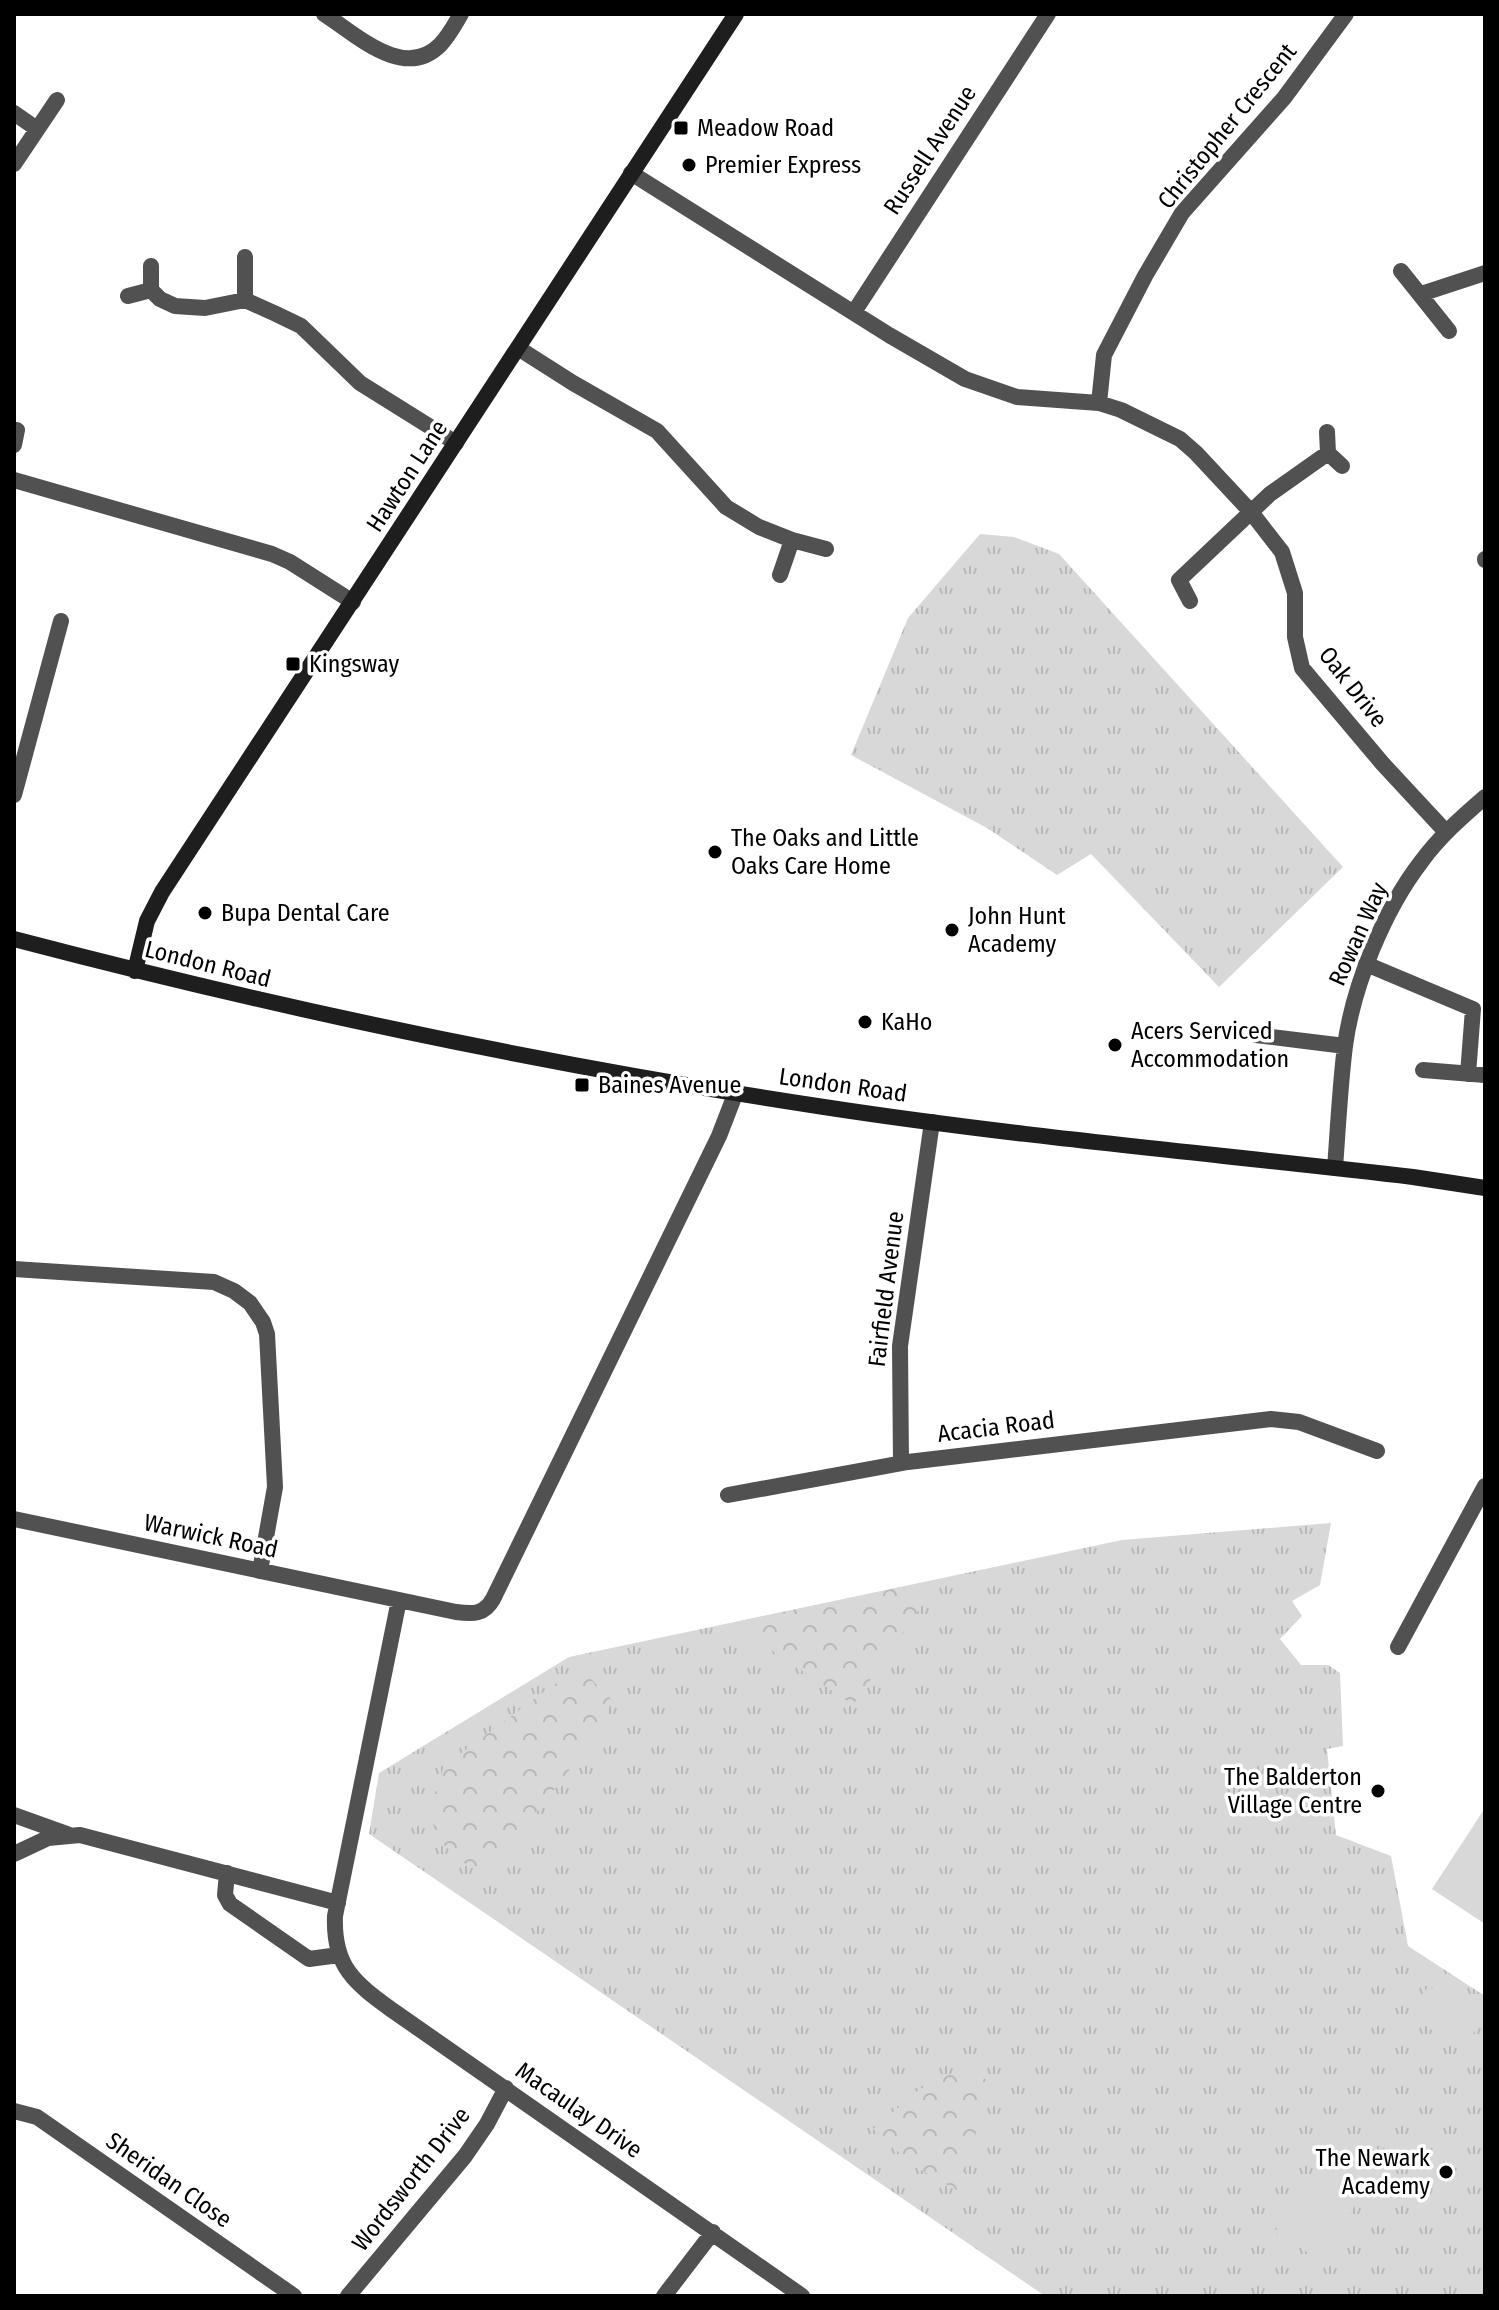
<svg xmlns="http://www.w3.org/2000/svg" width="1499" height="2310" font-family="'Fira Sans Condensed',sans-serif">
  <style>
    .grass { fill: url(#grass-tufts) }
    .forest { fill: url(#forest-crowns) }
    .garden { fill: #d8d8d8 }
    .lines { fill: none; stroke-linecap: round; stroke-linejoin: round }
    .street { stroke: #515151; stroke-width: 16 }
    .secondary { stroke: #1e1e1e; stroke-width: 16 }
    .poi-dot { fill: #000; stroke: #fff; stroke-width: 3 }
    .labels { text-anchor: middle; stroke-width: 7; stroke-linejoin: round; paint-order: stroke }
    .street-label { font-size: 24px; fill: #000; stroke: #fff }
    .poi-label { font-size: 24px; fill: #000; stroke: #fff; text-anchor: start }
  </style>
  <defs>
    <pattern id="grass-tufts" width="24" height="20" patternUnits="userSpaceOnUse" patternTransform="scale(2)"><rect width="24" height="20" fill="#d8d8d8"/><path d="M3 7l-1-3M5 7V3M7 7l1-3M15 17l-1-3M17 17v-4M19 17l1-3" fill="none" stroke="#b8b8b8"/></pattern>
    <pattern id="forest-crowns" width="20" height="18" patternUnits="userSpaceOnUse" patternTransform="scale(2)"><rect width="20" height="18" fill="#d8d8d8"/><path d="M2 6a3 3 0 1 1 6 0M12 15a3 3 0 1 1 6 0" fill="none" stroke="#b8b8b8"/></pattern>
  </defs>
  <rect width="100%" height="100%" fill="#fff"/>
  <path class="grass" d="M980,534L1014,537L1059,554L1343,867L1219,987L1091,854L1057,875L987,828L851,755L908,618Z
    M1331,1523L1320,1585L1292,1601L1302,1616L1280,1639L1301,1665H1328L1340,1673L1343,1746L1327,1749L1336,1835L1391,1856L1408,1946L1485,1996V2296H1045L369,1834L379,1773L569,1657L1122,1540Z"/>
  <path class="forest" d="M902,1587L924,1602L853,1705L731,1623Z
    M576,1673L588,1676L611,1699L606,1722L497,1864L470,1868L436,1838L430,1808L444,1766L553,1685Z
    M965,2067L995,2085L972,2143L960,2192L914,2166L873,2129L920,2089Z"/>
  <path class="garden" d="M1485,1808V1924L1432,1889Z
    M1428,1986L1482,2020L1463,2050L1410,2016Z
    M1334,2137L1380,2165L1321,2261L1275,2232Z"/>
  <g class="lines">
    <path class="street" d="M324,14C357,35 404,81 440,45C449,36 455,24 461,14
      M14,113L37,129
      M14,164L57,100
      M631,173L889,335L965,379L1017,397L1099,403L1121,410L1180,439L1196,453L1251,512L1282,552L1295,593V637L1302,668L1382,763L1446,832
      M245,257V300
      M151,266V290
      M1401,271L1449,331
      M1421,294L1485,273
      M128,296L151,290L160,299L175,306L205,308L245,300L274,313L301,326L360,383L456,443
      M854,312L1048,14
      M518,348L573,383L657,431L726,507L759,527L792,540L826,549
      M1099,403L1104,355L1145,276L1182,213L1284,98L1346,14
      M1327,432L1328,453
      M14,445L17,430
      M14,480L272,554L290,562L353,602
      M1485,559V560
      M780,575L792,540
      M1190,601L1179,580L1270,494L1328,453L1342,466
      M14,795L61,621
      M1366,964L1473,1009L1468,1074
      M1256,1035L1345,1046
      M1423,1070L1485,1075
      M1335,1168C1338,1128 1340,1086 1345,1046C1353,986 1384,910 1421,862C1439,837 1462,817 1485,797
      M14,1269L214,1282L234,1291L250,1303L263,1322L267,1334L275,1487L260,1571
      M901,1463L900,1346L932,1122
      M728,1495L908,1462L1271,1419L1299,1422L1377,1451
      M14,1519L456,1612C473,1614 484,1615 493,1599L719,1136L736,1092
      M399,1600L335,1916C333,1967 355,1983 392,2010L802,2296
      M1398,1647L1485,1486
      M14,1815L67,1834
      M14,1854L48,1838L80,1835L338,1903
      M227,1873L225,1895L230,1904L309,1959L339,1955
      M14,2111L37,2117L294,2296
      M348,2296L465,2156L487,2124L506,2088
      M664,2296L713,2232"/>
    <path class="secondary" d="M14,939C281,1009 551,1066 824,1107C1020,1137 1217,1154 1413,1177L1485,1188
      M135,971L147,921L162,892L736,14"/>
  </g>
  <g class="poi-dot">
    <rect x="673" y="120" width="16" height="16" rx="4"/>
    <circle cx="689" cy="165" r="8"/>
    <rect x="285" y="656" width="16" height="16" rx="4"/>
    <circle cx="715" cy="852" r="8"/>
    <circle cx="205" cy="913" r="8"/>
    <circle cx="952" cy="930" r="8"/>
    <circle cx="865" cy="1022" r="8"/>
    <circle cx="1115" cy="1045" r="8"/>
    <rect x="574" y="1077" width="16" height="16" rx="4"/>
    <circle cx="1378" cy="1791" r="8"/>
    <circle cx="1446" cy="2172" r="8"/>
  </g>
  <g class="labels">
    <g class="street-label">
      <text transform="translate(1227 126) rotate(-51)" y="8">Christopher Crescent</text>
      <text transform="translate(930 150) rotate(-57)" y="8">Russell Avenue</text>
      <text transform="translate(407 476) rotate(-57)" y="8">Hawton Lane</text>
      <text transform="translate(1353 687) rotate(52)" y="8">Oak Drive</text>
      <text transform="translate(1358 934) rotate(-66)" y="8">Rowan Way</text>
      <text transform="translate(208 964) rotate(14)" y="8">London Road</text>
      <text transform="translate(843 1085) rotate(8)" y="8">London Road</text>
      <text transform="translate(886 1289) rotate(-83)" y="8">Fairfield Avenue</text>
      <text transform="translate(996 1427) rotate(-7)" y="8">Acacia Road</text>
      <text transform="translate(211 1536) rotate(12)" y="8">Warwick Road</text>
      <text transform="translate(579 2110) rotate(35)" y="8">Macaulay Drive</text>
      <text transform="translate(411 2179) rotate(-52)" y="8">Wordsworth Drive</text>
      <text transform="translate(169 2180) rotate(35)" y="8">Sheridan Close</text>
    </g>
    <g class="poi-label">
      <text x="697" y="136">Meadow Road</text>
      <text x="705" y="173">Premier Express</text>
      <text x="309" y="672">Kingsway</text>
      <text x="731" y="846">The Oaks and Little<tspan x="731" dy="28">Oaks Care Home</tspan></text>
      <text x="221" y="921">Bupa Dental Care</text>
      <text x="968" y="924">John Hunt<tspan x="968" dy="28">Academy</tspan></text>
      <text x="881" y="1030">KaHo</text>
      <text x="1131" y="1039">Acers Serviced<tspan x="1131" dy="28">Accommodation</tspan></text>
      <text x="598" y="1093">Baines Avenue</text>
      <text x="1362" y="1785" text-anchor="end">The Balderton<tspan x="1362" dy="28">Village Centre</tspan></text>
      <text x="1430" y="2166" text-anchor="end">The Newark<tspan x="1430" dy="28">Academy</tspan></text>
    </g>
  </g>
  <rect width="1499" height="2310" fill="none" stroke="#000000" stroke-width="32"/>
</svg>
